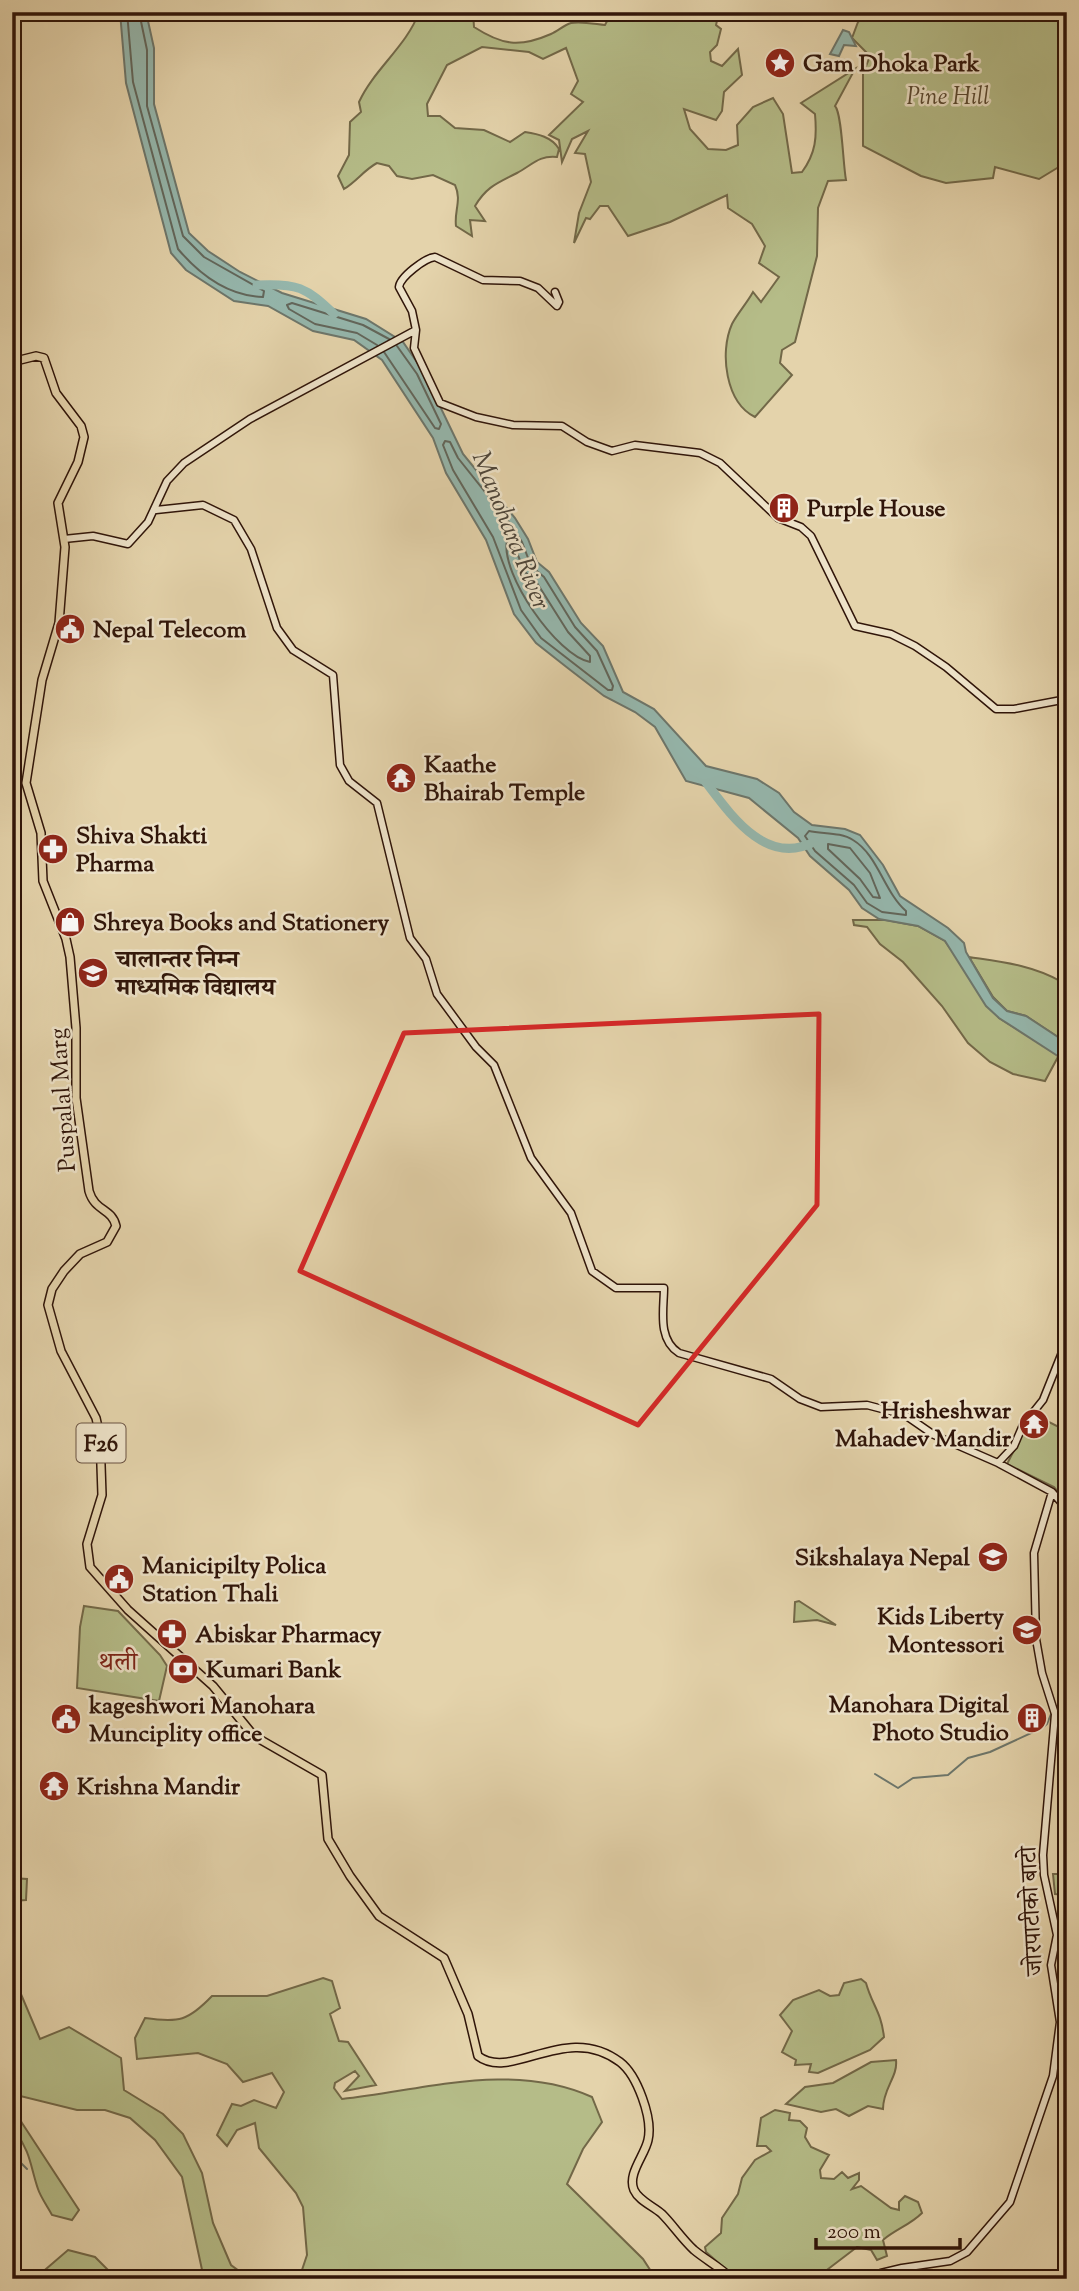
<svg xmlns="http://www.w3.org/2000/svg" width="1079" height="2291" font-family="'Sorts Mill Goudy','Noto Serif Devanagari',serif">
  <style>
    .green { fill: #b5bc88; stroke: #726848; stroke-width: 2 }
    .water { fill: #95b7ad; stroke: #6d766b; stroke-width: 2 }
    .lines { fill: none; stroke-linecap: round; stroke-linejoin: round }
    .shore { stroke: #62665b; stroke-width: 2 }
    .stream { stroke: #6d766b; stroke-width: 2 }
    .river { stroke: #95b7ad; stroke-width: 9 }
    .secondary-casing { stroke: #301509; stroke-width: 9 }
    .primary-casing { stroke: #301509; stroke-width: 10 }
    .secondary { stroke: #ede2c8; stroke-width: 6 }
    .primary { stroke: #e4d3ab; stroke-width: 7 }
    .marked { fill: none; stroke: #d62828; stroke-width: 5; stroke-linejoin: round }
    .labels { text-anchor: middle; stroke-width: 5; stroke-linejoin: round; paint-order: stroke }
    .shield { fill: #ede2c8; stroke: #695242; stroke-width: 2 }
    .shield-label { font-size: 23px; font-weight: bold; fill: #301509 }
    .poi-label { font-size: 24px; font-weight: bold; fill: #301509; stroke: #ede2c8; text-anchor: start }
    .park-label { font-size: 24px; font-style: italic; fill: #58472f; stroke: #ede2c8 }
    .street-label { font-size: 24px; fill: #301509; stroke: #ede2c8 }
    .water-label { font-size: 26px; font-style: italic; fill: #4e463a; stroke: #ede2c8 }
    .neighbourhood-label { font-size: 26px; fill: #7a1f14; stroke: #ede2c8 }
  </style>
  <rect width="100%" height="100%" fill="#e4d3ab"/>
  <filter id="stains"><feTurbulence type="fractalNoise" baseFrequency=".00286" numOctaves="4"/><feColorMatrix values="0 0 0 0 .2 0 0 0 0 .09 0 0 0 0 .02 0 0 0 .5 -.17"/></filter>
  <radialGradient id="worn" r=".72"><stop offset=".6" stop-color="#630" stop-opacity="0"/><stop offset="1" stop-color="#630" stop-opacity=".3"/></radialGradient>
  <path class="green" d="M419,12H473L474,27C502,45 519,48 551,34C558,31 564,25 571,23C581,21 595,24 605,25L612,12H719L716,25L721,29L717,45L710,52L711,61L722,66L738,49L742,75L724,92L722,111L716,120L684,109L690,129L708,149L726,150L738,145L737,125L753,107L773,98L783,114L792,173L802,172C816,153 817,137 815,114L801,103L855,69L835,106C842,113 843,165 846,180L828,181L818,208L817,256L795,342L782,350L780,363L792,375L755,417C726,403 719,353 732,324C737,314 747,303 753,292L761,302L779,277L759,263L765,246L752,224L728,208L727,195L670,222L628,236L608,206H600L590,219L586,218L574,243L579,213L591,182L585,154L575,153L588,131L572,139L562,162L559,140L549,135L583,102L571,94L578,81L566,48L543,59L529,52L482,47L447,65L427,104L428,116H440L455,128L484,130L510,142L525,132C538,134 552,137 559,149L557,157C539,155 532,165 517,173C498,183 487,186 475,206L485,221L470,220L472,236L456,226C454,211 462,200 455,185L433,175L412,179L397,176L389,166L377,163C364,170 357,181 344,189L338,176L349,155L350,122L361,112L359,102C374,69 407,46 419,12Z
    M869,12L896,13L903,17L904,12H1067V162L1039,179L995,167L993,178L946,183L921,176L863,146V74L870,56L852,38L858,22Z
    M853,920H886L918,926L945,941L999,1018L1059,1055L1045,1081L1013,1074L990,1062L968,1043L942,1006L903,962L880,944L867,927L854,925Z
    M969,957C1002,962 1033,965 1062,982L1067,996V1043L1026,1016L1007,1011L993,997Z
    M1037,1416L1067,1431V1503L1054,1487L1007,1464L1029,1421Z
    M799,1601L836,1625L817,1620L794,1622L795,1602Z
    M84,1606L118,1611L160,1655L167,1666L159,1701L77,1688L80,1627Z
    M1053,1874H1067V1895L1055,1894Z
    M12,1878L27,1879L26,1900L12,1901Z
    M12,1973L40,2039L69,2027L121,2058L124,2090L163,2114L183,2134L202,2173L213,2223L231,2265L250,2279H204L182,2177L155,2140L130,2118L105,2110H77L12,2094Z
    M323,1978L332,1981L340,2008L330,2014L339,2041L348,2042L376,2085L345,2091L359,2076L355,2071L335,2083L334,2088L342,2099C425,2090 512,2061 592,2097L602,2122L583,2149L567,2184L643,2259L656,2279H299L307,2255L303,2207L296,2193L259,2148L255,2123L237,2130L227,2146L217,2135L232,2104L241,2106L254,2100L276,2108L284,2092L272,2073L243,2082L227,2064L198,2053L137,2059L135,2038L145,2018C179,2023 188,2021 212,1996H267Z
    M861,1979L866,1983C872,2005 881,2011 884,2037L870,2050L818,2073L809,2072L811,2064L795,2065L796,2060L782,2052L792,2031L780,2015L793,2000L819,1990L830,1996L839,1995L844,1983Z
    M896,2060C898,2077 883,2088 883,2109L868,2106L849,2116L836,2109L821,2112L786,2104L805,2087L833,2083L871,2062Z
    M775,2110L790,2113L789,2120L800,2121L807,2128L805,2137L811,2147L829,2155L820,2170L821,2178L834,2179L842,2172L848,2178L859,2173V2180L852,2189L861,2186L891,2208L899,2210V2202L905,2196L918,2202L922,2213C910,2225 896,2229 883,2240L887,2256L877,2260L871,2250L857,2247L815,2279H737L706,2252L705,2247L721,2233L722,2218L738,2194L742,2178L755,2160L771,2151L766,2146H757L761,2118Z
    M22,2123L79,2210L72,2220L52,2215C48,2207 41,2198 38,2189C30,2165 31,2153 15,2131Z
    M68,2250L95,2257L117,2279H21L39,2275Z"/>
  <path class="water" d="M120,12H146L154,48V104L189,233L208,251L240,272L282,293L366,319L403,342L423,371L463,454L515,518L528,539L537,562L549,572L581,623L603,646L623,692L654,709L706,766L757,779L779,793L794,812L812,825L845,829L860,835L883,865L900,896L948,928L964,943L966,952L993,998L1007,1011L1026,1016L1067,1043V1062L999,1018L986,1006L945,941L918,926L879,919L862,908L849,890L810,856L798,838L749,798L686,781L655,727L635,712L604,696L569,669L536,643L514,614L486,540L446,473L433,438L382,360L354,340L313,331L268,306L234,301L186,270L171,253L126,83Z
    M843,30L849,32L856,46L844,45L839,56L830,54Z"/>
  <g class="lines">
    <path class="shore" d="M127,12L133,82L178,249C200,275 228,296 263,297L264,291L204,257L183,236L147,106V50L139,12
      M377,345L357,333L315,324L289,309L287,305L292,303L363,325L389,339
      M384,352L435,428L439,429L441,424L417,374L397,346
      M445,441L450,442L458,458L509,522L522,542L531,566L544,577L575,627L597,651L613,686L612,690H608L541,638L521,610L493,537L453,470L443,445Z
      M507,541L514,546L525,572L537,583L568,632L590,656V662C557,656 500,573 507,541Z
      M809,831C823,834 841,832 853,840C878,855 884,892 906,911V915L882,912L867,903L854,885L815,851L805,836Z
      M828,844L850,848L870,873L880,898L873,897L860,879L828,849Z"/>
    <path class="stream" d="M1056,1707L1067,1698
      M875,1774L898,1788L913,1778L948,1775L968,1758L990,1752L1042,1728L1047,1724L1051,1714
      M12,2154L27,2169
      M122,2277L124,2279"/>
    <path class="river" d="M257,285C297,283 306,287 334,314
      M701,776C727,809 763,868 814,842"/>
    <g class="secondary-casing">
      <path id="secondary" d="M555,292L559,302L557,306L538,288L520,281L483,280L435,257C425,258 400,277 399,287L412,311L416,330L414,348L440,403L476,417L513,425L562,426L587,442L612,451L635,445L700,453L720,463L778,518L801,527L811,536L855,626L891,634L915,646L946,667L996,709H1014L1067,699
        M156,510L203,505L234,520L251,549L277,628L293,650L333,675L340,765L349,781L377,803L410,938L426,959L437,994L476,1047L494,1065L531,1158L571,1213L592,1271L616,1288H664C664,1309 657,1339 679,1353L771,1379L800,1399L821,1407L867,1405L905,1415L934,1435L998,1463L1052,1492L1067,1509
        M64,539L93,536L128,544L148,522L167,481L184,463L250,419L414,331
        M998,1463L1014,1446L1023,1425L1043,1400L1067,1340
        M875,2279L881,2273L902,2268L950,2261L967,2252L1010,2202L1053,2076L1060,2022L1051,1965L1057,1935L1044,1875L1043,1855L1055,1714L1042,1673L1036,1639L1034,1553L1052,1492"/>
    </g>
    <g class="primary-casing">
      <path id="primary" d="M12,362L36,356L44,358L56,393L81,426L84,437L78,462L58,503L65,547L59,623L42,680L26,783L41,833L43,881L66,939L70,957L76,1028V1098L89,1191C95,1212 112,1208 116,1226L107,1242L80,1254L64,1271L52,1289L48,1305L61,1351L96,1418L100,1436L102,1495L87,1544L90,1567L128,1610L213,1686L254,1736L322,1775L328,1839L350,1876L379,1916L444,1958L468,2014L478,2056C512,2082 566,2021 620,2062C637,2075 653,2118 648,2140C645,2155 627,2174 634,2190C639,2201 653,2206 662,2214C673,2225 682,2239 694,2250C706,2260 720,2267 732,2279"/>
    </g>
    <use href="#secondary" class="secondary"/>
    <use href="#primary" class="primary"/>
  </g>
  <path class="marked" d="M819,1014L817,1205L638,1425L300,1271L404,1033Z"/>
  <defs>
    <g id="sight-disc" transform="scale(1.575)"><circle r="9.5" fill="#8f2418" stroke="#ede2c8"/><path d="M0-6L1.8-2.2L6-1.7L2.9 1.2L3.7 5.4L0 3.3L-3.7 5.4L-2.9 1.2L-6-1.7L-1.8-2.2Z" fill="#fff"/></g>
    <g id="building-disc" transform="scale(1.575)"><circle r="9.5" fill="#8f2418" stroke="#ede2c8"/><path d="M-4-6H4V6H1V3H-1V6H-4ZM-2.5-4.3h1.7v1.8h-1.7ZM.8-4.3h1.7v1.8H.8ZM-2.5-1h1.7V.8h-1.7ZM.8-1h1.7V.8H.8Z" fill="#fff"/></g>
    <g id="civic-disc" transform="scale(1.575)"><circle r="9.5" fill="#8f2418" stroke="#ede2c8"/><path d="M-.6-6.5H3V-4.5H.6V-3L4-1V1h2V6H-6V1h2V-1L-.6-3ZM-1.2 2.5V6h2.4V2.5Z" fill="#fff"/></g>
    <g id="temple-disc" transform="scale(1.575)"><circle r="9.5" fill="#8f2418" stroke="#ede2c8"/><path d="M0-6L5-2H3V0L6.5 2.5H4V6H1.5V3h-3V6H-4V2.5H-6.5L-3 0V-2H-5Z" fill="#fff"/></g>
    <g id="pharmacy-disc" transform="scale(1.575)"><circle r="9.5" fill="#8f2418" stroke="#ede2c8"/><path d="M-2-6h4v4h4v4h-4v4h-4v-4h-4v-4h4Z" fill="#fff"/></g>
    <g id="shop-disc" transform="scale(1.575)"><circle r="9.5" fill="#8f2418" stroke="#ede2c8"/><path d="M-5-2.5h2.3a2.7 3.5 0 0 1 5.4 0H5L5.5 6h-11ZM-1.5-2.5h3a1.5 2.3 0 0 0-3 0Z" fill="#fff"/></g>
    <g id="school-disc" transform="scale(1.575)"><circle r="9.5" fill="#8f2418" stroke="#ede2c8"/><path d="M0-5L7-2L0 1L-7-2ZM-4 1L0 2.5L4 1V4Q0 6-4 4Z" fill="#fff"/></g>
    <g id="bank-disc" transform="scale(1.575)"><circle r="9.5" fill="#8f2418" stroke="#ede2c8"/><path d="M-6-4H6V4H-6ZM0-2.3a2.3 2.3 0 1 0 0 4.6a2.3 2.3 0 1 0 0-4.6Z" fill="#fff"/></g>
  </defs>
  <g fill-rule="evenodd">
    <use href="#sight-disc" x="780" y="63"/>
    <use href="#building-disc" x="784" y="508"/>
    <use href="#civic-disc" x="70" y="629"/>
    <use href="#temple-disc" x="401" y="778"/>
    <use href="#pharmacy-disc" x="53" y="849"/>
    <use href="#shop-disc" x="70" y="922"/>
    <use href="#school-disc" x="93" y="973"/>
    <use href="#temple-disc" x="1034" y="1424"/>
    <use href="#school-disc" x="993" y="1557"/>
    <use href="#civic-disc" x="119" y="1579"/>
    <use href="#school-disc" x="1027" y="1630"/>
    <use href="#pharmacy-disc" x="172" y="1634"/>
    <use href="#bank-disc" x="183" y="1669"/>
    <use href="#building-disc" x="1032" y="1718"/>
    <use href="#civic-disc" x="66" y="1719"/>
    <use href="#temple-disc" x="54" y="1786"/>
  </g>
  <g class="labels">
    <rect class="shield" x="76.5" y="1423.5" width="49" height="39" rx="5"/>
    <g class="shield-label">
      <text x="101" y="1451">F26</text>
    </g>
    <g class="poi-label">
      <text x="803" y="71">Gam Dhoka Park</text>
      <text x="807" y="516">Purple House</text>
      <text x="93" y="637">Nepal Telecom</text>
      <text x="424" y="772">Kaathe<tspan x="424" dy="28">Bhairab Temple</tspan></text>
      <text x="76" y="843">Shiva Shakti<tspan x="76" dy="28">Pharma</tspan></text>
      <text x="93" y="930">Shreya Books and Stationery</text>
      <text x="116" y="967">चालान्तर निम्न<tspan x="116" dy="28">माध्यमिक विद्यालय</tspan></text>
      <text x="1011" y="1418" text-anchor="end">Hrisheshwar<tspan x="1011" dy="28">Mahadev Mandir</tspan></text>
      <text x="970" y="1565" text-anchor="end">Sikshalaya Nepal</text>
      <text x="142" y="1573">Manicipilty Polica<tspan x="142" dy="28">Station Thali</tspan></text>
      <text x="1004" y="1624" text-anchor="end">Kids Liberty<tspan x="1004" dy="28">Montessori</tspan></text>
      <text x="195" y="1642">Abiskar Pharmacy</text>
      <text x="206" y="1677">Kumari Bank</text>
      <text x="1009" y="1712" text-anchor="end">Manohara Digital<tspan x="1009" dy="28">Photo Studio</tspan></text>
      <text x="89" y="1713">kageshwori Manohara<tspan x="89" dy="28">Munciplity office</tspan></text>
      <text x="77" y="1794">Krishna Mandir</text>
    </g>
    <g class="park-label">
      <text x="948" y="104">Pine Hill</text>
    </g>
    <g class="street-label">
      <text transform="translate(62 1100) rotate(-94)" y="8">Puspalal Marg</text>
      <text transform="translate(1031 1911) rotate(-93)" y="8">जोरपाटीको बाटो</text>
    </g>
    <g class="water-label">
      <text transform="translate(512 530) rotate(68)" y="9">Manohara River</text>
    </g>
    <g class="neighbourhood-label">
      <text x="118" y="1670">थली</text>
    </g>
  </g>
  <rect width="1079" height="2291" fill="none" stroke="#e4d3ab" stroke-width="42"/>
  <rect x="14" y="14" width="1051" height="2263" fill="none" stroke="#301509" stroke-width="3.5"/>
  <rect x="21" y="21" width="1037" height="2249" fill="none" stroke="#301509" stroke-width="2"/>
  <path d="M816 2238v10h144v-10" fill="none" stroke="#301509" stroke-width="3.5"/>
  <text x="827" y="2238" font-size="21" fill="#301509" stroke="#ede2c8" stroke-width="5" paint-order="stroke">200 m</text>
  <rect width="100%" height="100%" filter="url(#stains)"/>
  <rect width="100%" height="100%" fill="url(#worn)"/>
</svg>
